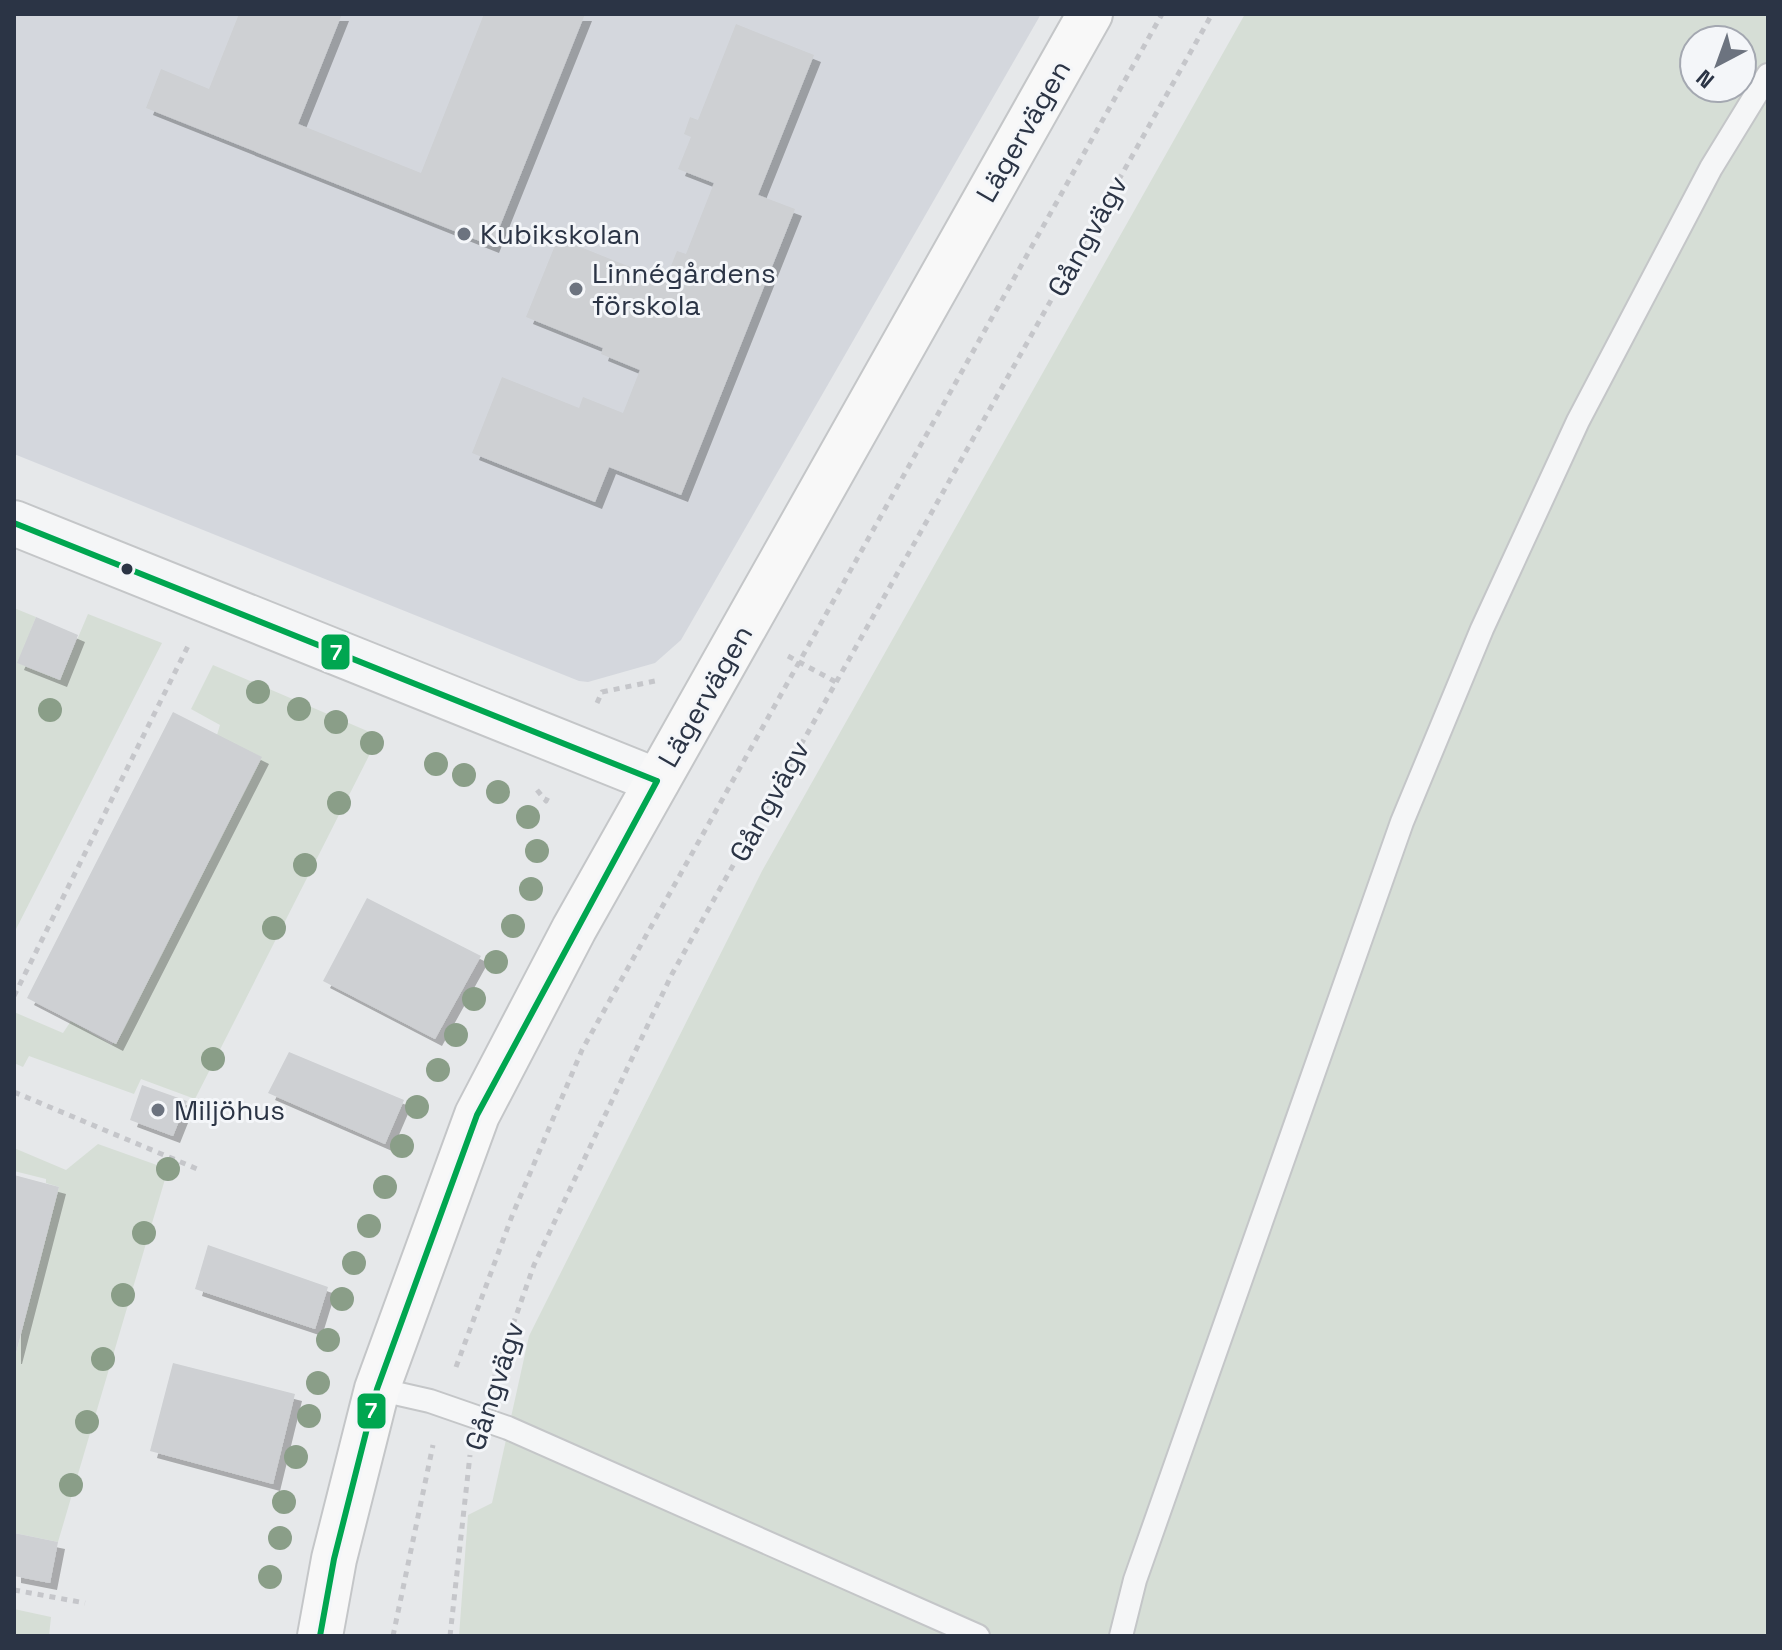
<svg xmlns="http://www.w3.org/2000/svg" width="1782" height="1650" font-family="'Space Grotesk',sans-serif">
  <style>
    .built { fill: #d4d7dd }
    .green { fill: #d6ded6; fill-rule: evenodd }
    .building { fill: #ced0d3; filter: url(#shadow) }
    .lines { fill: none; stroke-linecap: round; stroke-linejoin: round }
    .lane-casing { stroke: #c4c6c8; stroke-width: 26 }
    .street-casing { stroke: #c4c6c8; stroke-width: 48 }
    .secondary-casing { stroke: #c4c6c8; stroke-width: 48 }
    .path { stroke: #c5c6ca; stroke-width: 5; stroke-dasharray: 6 6; stroke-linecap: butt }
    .lane { stroke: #f5f6f7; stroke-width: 22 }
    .street { stroke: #f5f6f7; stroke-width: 44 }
    .secondary { stroke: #f8f8f8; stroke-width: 44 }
    .bus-1-casing { stroke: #f4f6f9; stroke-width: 12 }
    .bus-1 { stroke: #00a650; stroke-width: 6 }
    .tree { fill: #8a9e88 }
    .poi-dot { fill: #6c737f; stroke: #f4f6f9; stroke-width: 3 }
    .bus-dot { fill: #2b3445; stroke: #f4f6f9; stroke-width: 3 }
    .labels { text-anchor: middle; stroke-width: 6; stroke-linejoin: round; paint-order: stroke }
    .street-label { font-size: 28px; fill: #2b3445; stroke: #f4f6f9 }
    .poi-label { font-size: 28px; fill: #2b3445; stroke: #f4f6f9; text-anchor: start }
    .line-badge { stroke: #f4f6f9; stroke-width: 3 }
    .badge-label { font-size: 22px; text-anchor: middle; font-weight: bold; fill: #fff }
  </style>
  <defs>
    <filter id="shadow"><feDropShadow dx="7" dy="7" stdDeviation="0" flood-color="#0004"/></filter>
  </defs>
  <rect width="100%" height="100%" fill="#e6e8ea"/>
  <path class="built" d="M14,14H1041L681,640L655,663L588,682L579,681L14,454Z"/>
  <path class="green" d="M1245,14H1768V1636H459L468,1515L492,1503L529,1336L762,871ZM1694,40H1742V88H1694Z
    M14,608L36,617L18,663L60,680L88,614L162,643L14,933Z
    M213,665L379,736L195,1099L141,1079L134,1094L29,1056L23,1067L14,1063V1012L63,1033L71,1021L112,1045L255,769L217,735L220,725L191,709Z
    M98,1144L168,1169L58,1542L14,1533V1361L59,1187L46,1183V1179L14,1171V1148L66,1170Z
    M14,1609L51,1617L49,1636H14Z"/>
  <path class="building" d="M239,14H342L298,124L421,173L484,14H585L492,246L146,108L161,69L209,89Z
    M736,24L814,55L758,195L795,209L681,495L609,467L595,502L472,453L502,377L579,408L583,397L623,413L640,370L601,354L603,348L526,317L558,238L665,281L677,251L686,254L714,183L678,169L691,137L684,134L690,117L698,120Z
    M36,617L78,635L60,680L17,663Z
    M173,712L262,757L116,1044L27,998Z
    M367,898L481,956L435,1039L323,981Z
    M289,1052L404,1100L385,1144L268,1093Z
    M142,1085L187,1101L173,1136L130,1120Z
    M14,1175L59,1187L15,1357H14Z
    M208,1245L328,1287L315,1329L195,1289Z
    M173,1363L295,1394L273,1484L150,1451Z
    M14,1533L58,1542L50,1583L14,1576Z"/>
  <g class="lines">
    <g class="lane-casing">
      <path id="lane" d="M377,1389L430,1401L508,1428L978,1636
        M1121,1636L1135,1580L1402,822L1482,629L1578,421L1711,168L1768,75"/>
    </g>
    <g class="street-casing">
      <path id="street" d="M14,523L657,781"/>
    </g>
    <g class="secondary-casing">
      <path id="secondary" d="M320,1636L334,1559L377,1389L477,1115L574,929L1090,14"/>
    </g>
    <path class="path" d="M788,656L836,682
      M597,703L602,692L655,681
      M537,790L546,801L550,793
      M14,996L188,646
      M14,1092L202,1171
      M456,1367L512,1216L582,1050L1162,14
      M493,1381L534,1265L672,974L1212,14
      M14,1590L85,1603
      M393,1636L433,1445
      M450,1636L470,1455"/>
    <use href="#lane" class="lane"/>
    <use href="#street" class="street"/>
    <use href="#secondary" class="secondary"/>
    <g class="bus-1-casing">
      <path id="bus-1" d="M14,523L657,781
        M320,1636L334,1559L377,1389L477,1115L657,781"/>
    </g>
    <use href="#bus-1" class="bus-1"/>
  </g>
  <g class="tree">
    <circle cx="258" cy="692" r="12"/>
    <circle cx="299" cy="709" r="12"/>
    <circle cx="50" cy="710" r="12"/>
    <circle cx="336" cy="722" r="12"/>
    <circle cx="372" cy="743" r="12"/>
    <circle cx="436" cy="764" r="12"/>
    <circle cx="464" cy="775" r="12"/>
    <circle cx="498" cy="792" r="12"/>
    <circle cx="339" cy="803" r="12"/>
    <circle cx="528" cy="817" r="12"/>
    <circle cx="537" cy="851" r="12"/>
    <circle cx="305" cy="865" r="12"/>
    <circle cx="531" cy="889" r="12"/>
    <circle cx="513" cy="926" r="12"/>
    <circle cx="274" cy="928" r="12"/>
    <circle cx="496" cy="962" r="12"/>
    <circle cx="474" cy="999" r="12"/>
    <circle cx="456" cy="1035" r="12"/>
    <circle cx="213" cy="1059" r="12"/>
    <circle cx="438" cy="1070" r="12"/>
    <circle cx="417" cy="1107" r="12"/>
    <circle cx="402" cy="1146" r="12"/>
    <circle cx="168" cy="1169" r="12"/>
    <circle cx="385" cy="1187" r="12"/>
    <circle cx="369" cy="1226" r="12"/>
    <circle cx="144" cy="1233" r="12"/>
    <circle cx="354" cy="1263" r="12"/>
    <circle cx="123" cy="1295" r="12"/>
    <circle cx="342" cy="1299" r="12"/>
    <circle cx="328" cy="1340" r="12"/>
    <circle cx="103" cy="1359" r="12"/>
    <circle cx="318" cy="1383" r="12"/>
    <circle cx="309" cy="1416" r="12"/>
    <circle cx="87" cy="1422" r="12"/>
    <circle cx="296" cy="1457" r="12"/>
    <circle cx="71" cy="1485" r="12"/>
    <circle cx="284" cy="1502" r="12"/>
    <circle cx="280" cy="1538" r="12"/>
    <circle cx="270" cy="1577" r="12"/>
  </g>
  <g class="poi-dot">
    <circle cx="464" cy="234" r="8"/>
    <circle cx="576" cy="289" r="8"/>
    <circle cx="158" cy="1110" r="8"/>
  </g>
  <circle class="bus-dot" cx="127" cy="569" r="7"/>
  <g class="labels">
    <g class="street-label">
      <text transform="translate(1023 131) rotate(-60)" y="10">Lägervägen</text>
      <text transform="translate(1087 236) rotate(-61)" y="10">Gångvägv</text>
      <text transform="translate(705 696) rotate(-60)" y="10">Lägervägen</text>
      <text transform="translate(769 801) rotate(-61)" y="10">Gångvägv</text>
      <text transform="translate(494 1386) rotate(-72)" y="10">Gångvägv</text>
    </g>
    <g class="poi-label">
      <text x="480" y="244">Kubikskolan</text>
      <text x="592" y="283">Linnégårdens<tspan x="592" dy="32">förskola</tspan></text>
      <text x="174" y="1120">Miljöhus</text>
    </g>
  </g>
  <g class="line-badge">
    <rect x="320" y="633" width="31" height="38" rx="8" fill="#00a650"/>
    <rect x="356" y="1392" width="31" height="38" rx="8" fill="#00a650"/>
  </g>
  <g class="badge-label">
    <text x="336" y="660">7</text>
    <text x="371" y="1418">7</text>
  </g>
  <rect width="1782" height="1650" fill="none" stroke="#2b3445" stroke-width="32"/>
  <g transform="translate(1718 64) rotate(221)"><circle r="38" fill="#f4f6f9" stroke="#a4a8b1" stroke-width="2"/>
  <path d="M0-6L14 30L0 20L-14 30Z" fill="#6c737f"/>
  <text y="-12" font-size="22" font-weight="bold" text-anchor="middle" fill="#2b3445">N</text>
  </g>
</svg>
